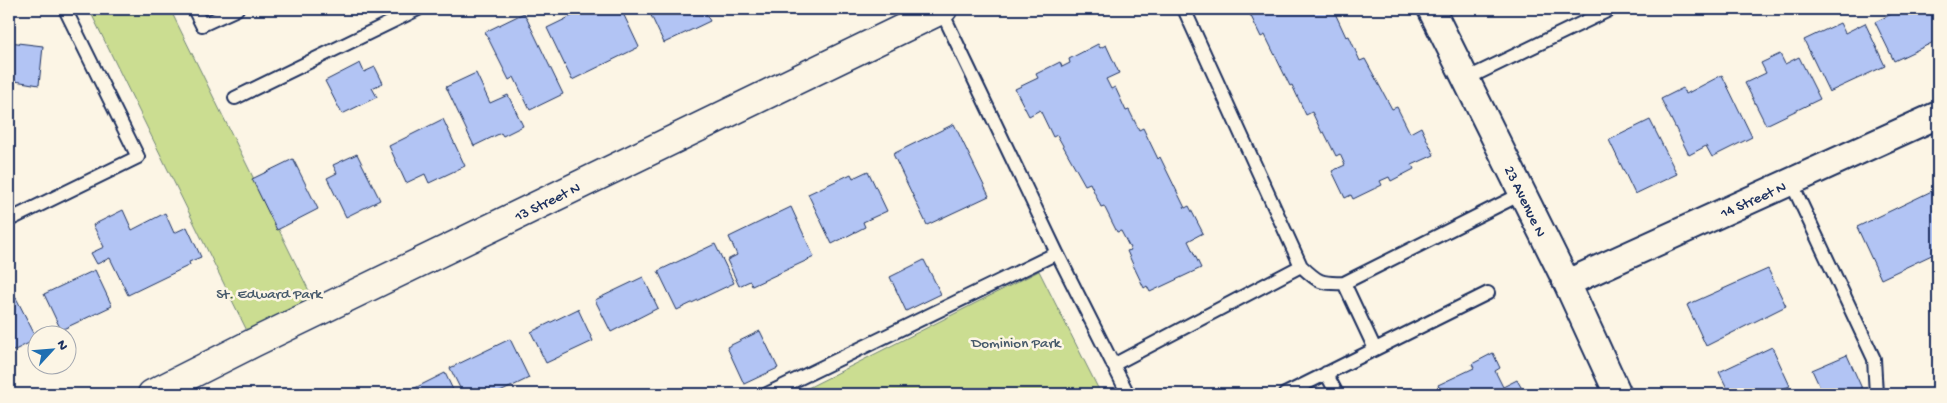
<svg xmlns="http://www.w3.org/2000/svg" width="1947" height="403" font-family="'Gochi Hand',sans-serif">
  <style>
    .green { fill: #cbdd91; stroke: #738678 }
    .building { fill: #b2c4f4; stroke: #1b2f5e }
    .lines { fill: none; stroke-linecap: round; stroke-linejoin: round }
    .lane-casing { stroke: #1b2f5e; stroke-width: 16 }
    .street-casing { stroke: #1b2f5e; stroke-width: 30 }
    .secondary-casing { stroke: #1b2f5e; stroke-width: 31 }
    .lane { stroke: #fcf5e5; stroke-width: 12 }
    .street { stroke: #fcf5e5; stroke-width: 26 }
    .secondary { stroke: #fcf5e5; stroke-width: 28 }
    .labels { text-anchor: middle; stroke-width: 5; stroke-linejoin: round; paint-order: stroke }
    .street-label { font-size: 15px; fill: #1b2f5e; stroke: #fcf5e5 }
    .park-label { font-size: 15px; fill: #475a6b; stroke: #fcf5e5 }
  </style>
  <rect width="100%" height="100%" fill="#fcf5e5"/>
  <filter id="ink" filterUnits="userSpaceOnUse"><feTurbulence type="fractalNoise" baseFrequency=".02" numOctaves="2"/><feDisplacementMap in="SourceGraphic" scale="10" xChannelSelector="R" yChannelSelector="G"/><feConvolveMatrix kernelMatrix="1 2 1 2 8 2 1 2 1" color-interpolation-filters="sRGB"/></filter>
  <g filter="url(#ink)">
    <path class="green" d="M89,9H170L319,311L253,343Z
      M1039,271L1101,394H796Z"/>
    <path class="building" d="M586,9H621L639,47L572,80L547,28Z
      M648,9H713L705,12L710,21L664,43Z
      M1250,9H1327L1329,13L1334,11L1346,37L1349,36L1360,61L1365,59L1392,109L1397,107L1410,133L1421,127L1434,155L1412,165L1414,169L1391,181L1389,177L1380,181L1382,185L1353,199L1351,195L1345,198L1332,171L1345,165L1340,154L1336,156L1324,132L1322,133L1312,112L1306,115L1292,85L1290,86L1265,35L1261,37L1248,10Z
      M1902,9H1938V40L1894,61L1875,22Z
      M524,13L563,94L530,110L514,77L509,80L485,32Z
      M1840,23L1845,33L1865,23L1885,66L1829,92L1804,40Z
      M9,42L43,46L39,85L9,80Z
      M1098,44L1100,48L1106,45L1119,73L1106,79L1111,89L1115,87L1126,111L1129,110L1139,130L1143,128L1158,159L1160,157L1185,208L1189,206L1203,233L1188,241L1201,268L1150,292L1147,286L1144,288L1134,267L1127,251L1131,250L1121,231L1117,232L1104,206L1101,207L1090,183L1085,185L1057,135L1053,137L1040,110L1029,116L1015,89L1038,78L1036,74L1060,62L1062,67L1070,63L1069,59Z
      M1780,54L1785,64L1799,57L1820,99L1766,125L1745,83L1766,73L1761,63Z
      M360,63L364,72L375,67L383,83L372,88L377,97L342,114L325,81Z
      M476,73L490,103L508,95L523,126L503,136L501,133L474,146L446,87Z
      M1722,75L1752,137L1712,157L1706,146L1689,155L1661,99L1683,88L1686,94Z
      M443,119L465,166L429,183L425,174L406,183L389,146Z
      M1650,120L1677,174L1635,194L1609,140Z
      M954,124L989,196L927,225L893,154Z
      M357,154L380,200L346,217L327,178L337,173L333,165Z
      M293,159L318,209L277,230L252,179Z
      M868,171L887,211L863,222L865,227L832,244L808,194L851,174L853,178Z
      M1938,188V252L1881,279L1857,227Z
      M791,207L814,257L752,286L750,281L739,286L727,260L737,255L729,237Z
      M123,210L132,230L165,213L174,233L187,227L201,257L189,262L190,265L128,295L110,258L97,264L91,253L104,247L93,225Z
      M715,244L734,283L677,310L658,271Z
      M924,260L941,294L906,311L890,277Z
      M1768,269L1786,306L1706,346L1687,305Z
      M95,270L112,306L61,330L44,294Z
      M643,277L658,308L611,332L595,300Z
      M9,284L37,339L9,353Z
      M578,309L593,341L546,363L531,332Z
      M760,331L778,368L744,384L727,347Z
      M510,339L529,378L496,394H463L450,368Z
      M1772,347L1790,386L1780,390L1782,394H1730L1719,372Z
      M1493,353L1500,368L1495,371L1503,387L1517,380L1525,394H1442L1438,385L1474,368L1472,364Z
      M1847,355L1864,393L1823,394L1812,370Z
      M445,373L455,394H403Z"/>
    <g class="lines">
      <g class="lane-casing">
        <path id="lane" d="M194,9L202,25L237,9
          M1184,9L1301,266C1318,282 1320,284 1344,283L1523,193
          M941,10L1057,253L1128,394
          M1466,79L1611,9
          M235,98L418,9
          M1791,182L1874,359L1876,394
          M9,220L138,157L65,9
          M1344,283L1375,349
          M1113,365L1301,266
          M1326,373L1337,394
          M767,394L1057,253
          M1285,394L1488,293"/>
      </g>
      <g class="street-casing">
        <path id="street" d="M1431,9L1567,283L1618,394
          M1567,283L1938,115"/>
      </g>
      <g class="secondary-casing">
        <path id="secondary" d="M152,394L253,343L943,9"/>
      </g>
      <use href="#lane" class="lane"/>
      <use href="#street" class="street"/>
      <use href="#secondary" class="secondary"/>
    </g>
  </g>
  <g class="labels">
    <g class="street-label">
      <text transform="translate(1753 199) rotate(-24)" y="5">14 Street N</text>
      <text transform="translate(547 201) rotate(-26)" y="5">13 Street N</text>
      <text transform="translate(1526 201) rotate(64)" y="5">23 Avenue N</text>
    </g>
    <g class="park-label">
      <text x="269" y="298">St. Edward Park</text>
      <text x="1016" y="347">Dominion Park</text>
    </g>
  </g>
  <rect width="1947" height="403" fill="none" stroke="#fcf5e5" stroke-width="30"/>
  <rect x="15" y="15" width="1917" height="373" fill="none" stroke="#1b2f5e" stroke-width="2" filter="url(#ink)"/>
  <g transform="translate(52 350) rotate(64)"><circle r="24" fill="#fcf5e5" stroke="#a2a6af"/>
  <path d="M0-4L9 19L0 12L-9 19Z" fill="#1f6fb2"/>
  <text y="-8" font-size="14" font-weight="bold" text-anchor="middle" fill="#1b2f5e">N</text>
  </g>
</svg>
